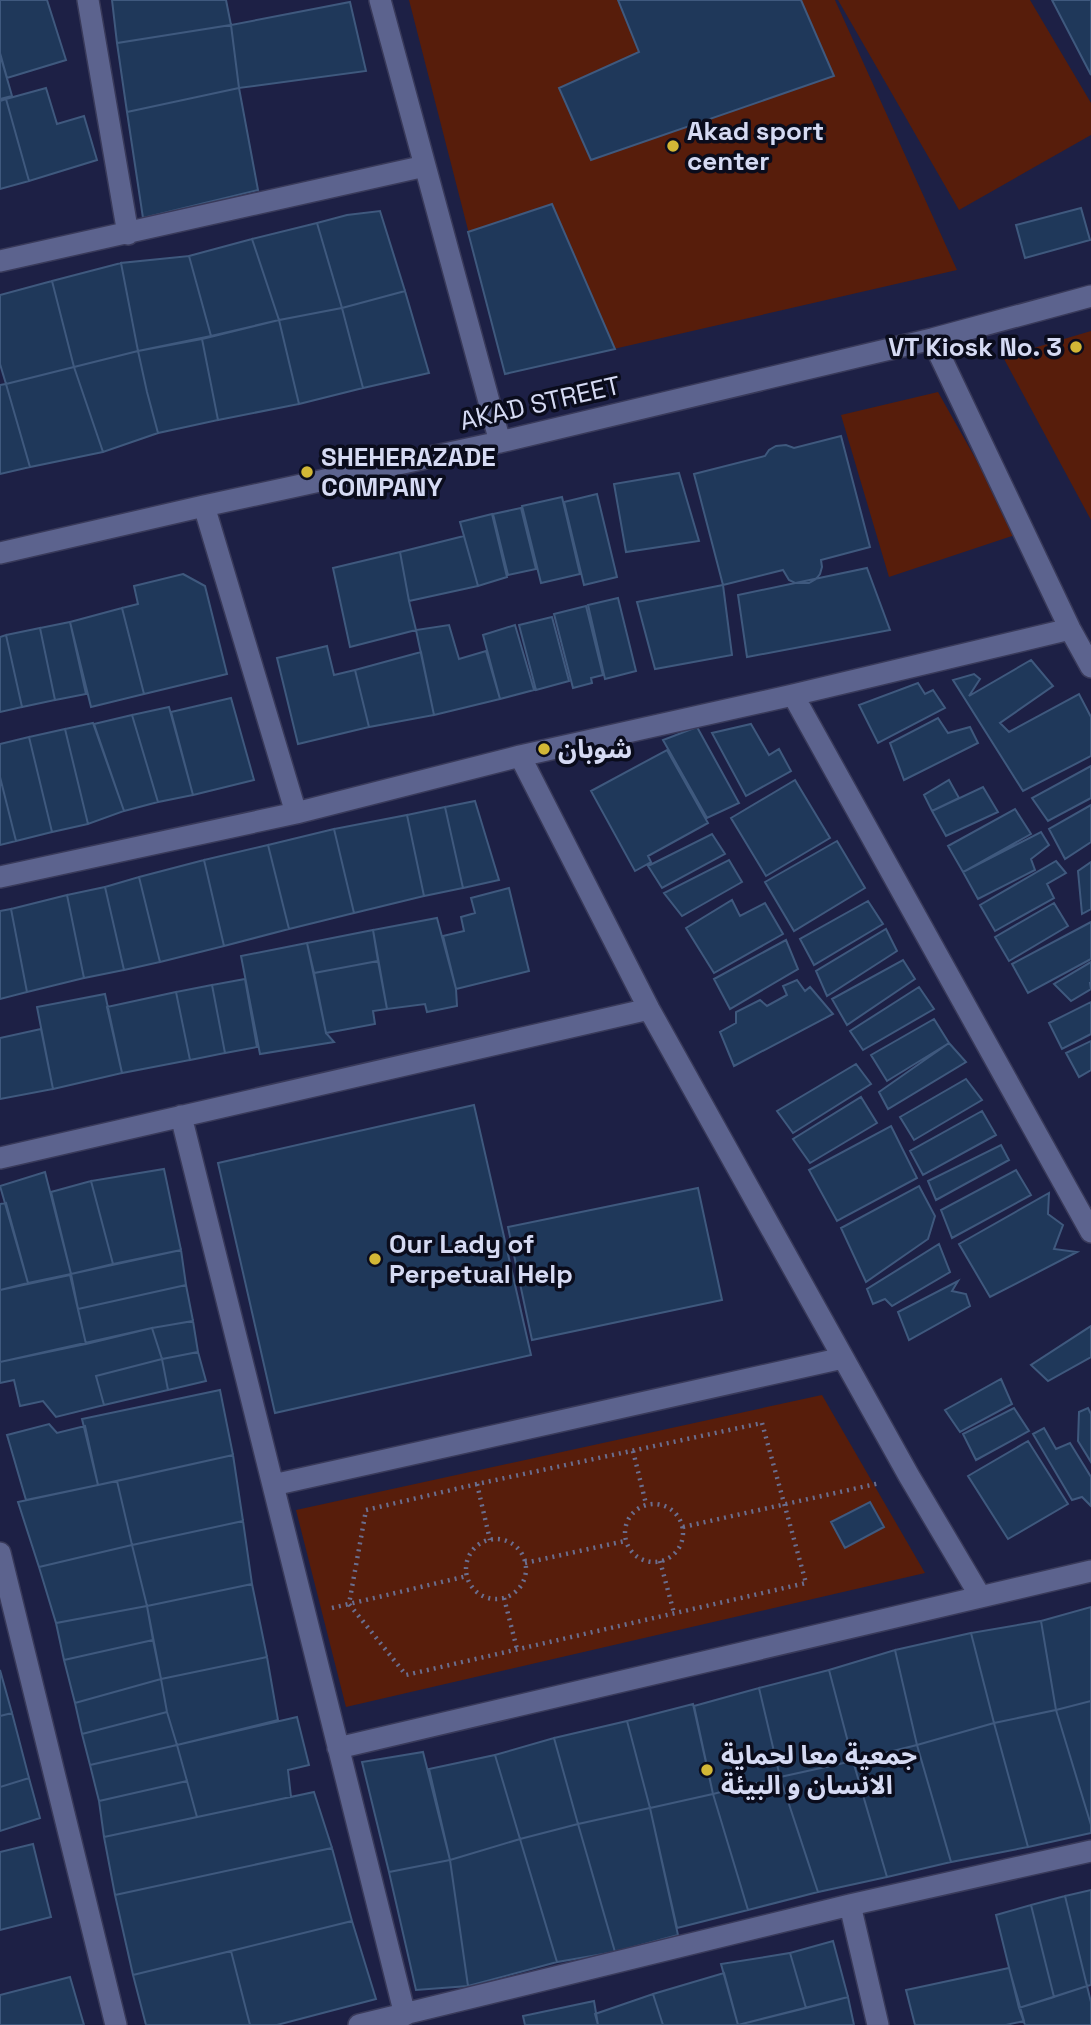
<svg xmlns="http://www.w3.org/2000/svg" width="1091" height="2025" font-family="'Space Grotesk','Noto Sans Arabic',sans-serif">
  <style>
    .green { fill: #571d0b }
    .building { fill: #1f385a; stroke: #3f597e; stroke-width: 2 }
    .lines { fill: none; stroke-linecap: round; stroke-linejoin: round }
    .street-casing { stroke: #393a5a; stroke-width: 24 }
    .path { stroke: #6b6e8e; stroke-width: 4.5; stroke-dasharray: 2 5; stroke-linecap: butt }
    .street { stroke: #5c638e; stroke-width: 21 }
    .poi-dot { fill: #d2b736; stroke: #0a0c1c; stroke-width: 2.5 }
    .labels { text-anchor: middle; stroke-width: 7; stroke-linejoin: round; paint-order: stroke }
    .poi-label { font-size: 26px; font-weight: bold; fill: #d5daf3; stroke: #0a0c1c; text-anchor: start }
    .street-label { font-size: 26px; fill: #d5daf3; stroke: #0a0c1c }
  </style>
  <rect width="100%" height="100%" fill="#1d2045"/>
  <path class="green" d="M409,0H835L957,270L505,374Z
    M838,0H1030L1091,103V135L959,210Z
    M1091,331V520L1003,357Z
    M938,392L1018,534L889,577L841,415Z
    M822,1395L925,1573L346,1707L296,1510Z"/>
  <path class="building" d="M0,0H47L66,60L7,78L0,53Z
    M112,0H226L231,25L117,43Z
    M618,0H801L834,76L591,160L559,88L639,52Z
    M1052,0H1091V75Z
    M350,2L366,71L239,88L231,25Z
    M231,25L239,88L127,112L117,43Z
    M0,54L12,96L0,99Z
    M46,88L57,124L84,116L97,160L29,181L6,99Z
    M239,88L258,190L143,218L127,112Z
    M6,99L29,181L0,189V101Z
    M552,204L615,349L505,374L468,232Z
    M1081,208L1090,240L1025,258L1016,225Z
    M380,211L405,291L342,308L317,223L347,215Z
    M317,223L342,308L279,320L252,239Z
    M252,239L279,320L211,336L189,256Z
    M189,256L211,336L138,351L121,263Z
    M121,263L138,351L74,367L52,281Z
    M52,281L74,367L6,384L0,364V295Z
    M405,291L429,373L363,388L342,308Z
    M342,308L363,388L299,404L279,320Z
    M279,320L299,404L218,420L202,339Z
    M202,339L218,420L158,433L147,392L138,351Z
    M138,351L147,392L158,433L103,452L74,367Z
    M74,367L103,452L30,467L6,384Z
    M6,384L30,467L0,474V385Z
    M841,436L870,547L821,560L822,567L820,574L816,579L809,583H795L789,580L783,570L723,585L694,474L765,456L769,450L776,446L786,445L794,448Z
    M679,473L699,541L626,552L614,484Z
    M597,494L617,577L584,585L564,502Z
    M562,497L580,574L541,583L522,506Z
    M521,508L536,569L508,575L493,514Z
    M492,514L507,577L478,586L460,522Z
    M464,536L478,586L409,601L400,552Z
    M400,552L409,601L416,630L350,647L333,568Z
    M867,568L890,630L747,657L738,595Z
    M183,574L205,586L227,674L144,694L122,608L138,604L134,586Z
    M723,585L732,655L655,669L637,602Z
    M618,598L636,671L605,679L588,605Z
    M586,606L603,675L591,678L592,683L573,688L554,614Z
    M122,608L144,694L91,707L70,622Z
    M552,617L569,681L536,690L519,625Z
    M70,622L86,694L55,700L40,628Z
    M449,625L459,659L486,651L500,699L434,715L416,630Z
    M515,625L534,690L500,699L483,635Z
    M40,628L55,700L22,707L6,635Z
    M6,635L22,707L0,712V637Z
    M327,646L334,675L355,670L369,727L298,744L277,658Z
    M421,652L434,715L369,727L355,670Z
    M1031,660L1053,686L1000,723L1009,732L1079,694L1091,717V756L1023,791L953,680L974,674L980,679L969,696Z
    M918,683L925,694L933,690L945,708L878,743L859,705Z
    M231,698L254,780L193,795L171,712Z
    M169,707L193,795L158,802L132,715Z
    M132,715L158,802L124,811L94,724Z
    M938,718L948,733L970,727L978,743L904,780L890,743Z
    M93,723L124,811L88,824L65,729Z
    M751,724L769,755L779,749L791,771L746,796L712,733Z
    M697,727L739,803L707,818L663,740Z
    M65,729L88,824L52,832L29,737Z
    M29,737L52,832L16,841L0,777V744Z
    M667,750L708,823L648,856L651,862L635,871L591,791Z
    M1091,766V798L1048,821L1032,798Z
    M0,777L16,841L0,845Z
    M795,780L830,838L766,876L731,818Z
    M949,780L959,798L932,811L924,795Z
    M983,787L998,812L946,836L932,811Z
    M475,801L499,880L463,888L445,807Z
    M1091,805V842L1065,859L1049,829Z
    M445,807L463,888L424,896L407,815Z
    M1015,809L1031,834L963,872L948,846Z
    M407,815L424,896L354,913L334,829Z
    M334,829L354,913L289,929L268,845Z
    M1041,832L1049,845L1031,859L1035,870L978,899L963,872Z
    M712,834L725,854L662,888L648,866Z
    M837,841L865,888L794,931L765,882Z
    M268,845L289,929L224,946L204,860Z
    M204,860L224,946L160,962L139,877Z
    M729,860L742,882L682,916L664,893Z
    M1056,861L1066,873L1047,884L1054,898L995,931L980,905Z
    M1091,862V909L1082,914L1078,871Z
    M139,877L160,962L124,970L105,887Z
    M105,887L124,970L84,978L67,895Z
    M509,888L529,971L456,989L443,936L464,931L461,917L475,913L471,898Z
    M67,895L84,978L27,992L11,909Z
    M732,900L740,916L765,903L783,934L714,973L686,928Z
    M868,901L883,924L814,965L800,939Z
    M1054,903L1068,926L1009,961L995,937Z
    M11,909L27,992L0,999V911Z
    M437,918L456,989L457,1006L427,1012L425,1004L387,1009L373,930Z
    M1091,922V959L1028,993L1012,964Z
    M886,929L897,951L827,996L816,971Z
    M373,930L378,961L314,973L307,943Z
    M786,940L798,969L730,1009L714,979Z
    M307,943L326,1033L334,1042L260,1054L241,956Z
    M903,960L915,979L847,1025L832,999Z
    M378,961L387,1009L373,1011L375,1024L326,1033L314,973Z
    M1091,962V983H1090L1091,989L1071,1001L1054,984Z
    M245,979L257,1047L225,1053L212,985Z
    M797,980L805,991L810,987L833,1014L734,1066L720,1032L736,1023V1012L760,1000L767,1006L787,995L783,986Z
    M212,985L225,1053L190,1060L176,992Z
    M919,987L934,1009L863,1050L850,1031Z
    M176,992L190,1060L122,1073L107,1007Z
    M105,994L122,1073L53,1089L37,1007Z
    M1091,1002V1034L1062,1049L1049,1023Z
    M934,1019L949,1043L887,1081L871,1055Z
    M41,1029L53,1089L0,1099V1038Z
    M1091,1041V1070L1079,1077L1066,1053Z
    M949,1043L966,1062L888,1109L879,1092Z
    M856,1064L871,1084L793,1133L777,1111Z
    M966,1079L982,1100L914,1140L900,1117Z
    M861,1097L877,1123L810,1163L793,1139Z
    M474,1105L531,1355L275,1413L218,1163Z
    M982,1111L996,1135L923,1175L910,1151Z
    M891,1126L917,1178L837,1221L809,1170Z
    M1001,1145L1009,1160L936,1200L928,1181Z
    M164,1169L181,1250L113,1264L91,1181Z
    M1016,1170L1031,1195L952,1238L941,1210Z
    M45,1172L71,1274L28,1283L0,1186Z
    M91,1181L113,1264L71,1274L51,1192Z
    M919,1186L935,1216L928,1239L866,1282L841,1228Z
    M698,1188L722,1300L532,1340L508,1227Z
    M1049,1193L1048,1214L1063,1225L1054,1249L1077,1252L990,1297L959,1244Z
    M6,1203L28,1283L0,1290V1204Z
    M939,1244L950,1272L892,1306L885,1299L873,1304L867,1289Z
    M181,1250L186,1285L78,1309L71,1274Z
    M70,1275L86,1344L0,1362V1290Z
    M958,1281L952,1291L966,1294L970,1306L909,1340L898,1312Z
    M186,1285L193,1321L152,1328L86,1344L78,1309Z
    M193,1321L198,1352L162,1359L152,1328Z
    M1091,1326V1357L1048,1381L1031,1365Z
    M152,1328L162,1359L96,1376L104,1405L56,1417L43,1401L20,1406L14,1380L0,1383V1362Z
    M198,1352L206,1381L168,1390L162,1359Z
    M162,1359L168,1390L104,1405L96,1376Z
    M1001,1379L1012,1404L960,1432L945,1410Z
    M220,1390L233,1455L98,1485L82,1419Z
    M1014,1408L1029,1431L976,1460L963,1434Z
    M1088,1408L1091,1414V1462L1078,1441L1079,1412Z
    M49,1424L57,1433L85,1426L98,1485L26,1500L7,1435Z
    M1044,1428L1056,1449L1070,1443L1091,1477V1506L1082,1497L1072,1500L1033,1434Z
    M1028,1441L1068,1504L1008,1539L968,1476Z
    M233,1455L243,1521L132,1545L117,1481Z
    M117,1481L132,1545L39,1567L18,1502Z
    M870,1502L884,1527L845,1548L831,1522Z
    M243,1521L252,1584L147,1606L132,1545Z
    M132,1545L147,1606L56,1623L39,1567Z
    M252,1584L267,1657L161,1679L147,1606Z
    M147,1606L153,1640L64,1660L56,1623Z
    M1091,1607V1701L1056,1710L1041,1621Z
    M1041,1621L1056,1710L994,1723L971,1633Z
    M971,1633L994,1723L917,1745L895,1650Z
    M153,1640L161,1679L75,1703L64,1660Z
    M895,1650L917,1745L853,1761L829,1670Z
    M267,1657L278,1720L177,1745L167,1712L161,1679Z
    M0,1670L12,1713L0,1716Z
    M829,1670L853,1761L780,1777L759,1688Z
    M161,1679L167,1712L82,1734L75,1703Z
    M759,1688L780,1777L713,1794L694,1706Z
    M1091,1701V1825L1056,1710Z
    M693,1704L713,1794L650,1808L627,1721Z
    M1056,1710L1091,1825V1833L1028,1847L994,1723Z
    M167,1712L177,1745L90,1765L82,1734Z
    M12,1713L29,1778L0,1787V1716Z
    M297,1717L309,1765L288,1770L291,1797L197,1817L177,1745Z
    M627,1721L650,1808L578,1824L554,1738Z
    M994,1723L1028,1847L951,1862L917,1745Z
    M554,1738L578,1824L520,1839L495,1755Z
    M177,1745L187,1781L99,1801L90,1765Z
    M917,1745L951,1862L887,1877L853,1761Z
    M423,1752L450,1860L389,1872L362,1762Z
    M495,1755L520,1839L450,1860L429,1769Z
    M853,1761L887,1877L818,1892L780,1777Z
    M780,1777L818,1892L748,1910L713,1794Z
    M29,1778L40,1818L0,1831V1787Z
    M187,1781L197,1817L104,1837L99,1801Z
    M314,1792L332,1848L115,1895L104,1837Z
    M713,1794L748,1910L677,1928L650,1808Z
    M650,1808L678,1935L615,1952L578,1824Z
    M578,1824L615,1952L557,1962L520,1839Z
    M520,1839L557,1962L468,1986L450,1860Z
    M33,1844L51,1917L0,1930V1852Z
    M332,1848L352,1921L133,1975L115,1895Z
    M450,1860L468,1986L416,1990L389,1872Z
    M1091,1890V1985L1087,1986L1065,1896Z
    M1065,1896L1087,1986L1054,1997L1031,1905Z
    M1031,1905L1054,1997L1019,2008L996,1915Z
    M352,1921L376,1999L277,2025H250L231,1951Z
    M833,1941L848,1997L806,2008L790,1953Z
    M231,1951L250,2025H146L133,1975Z
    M790,1953L806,2008L738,2025L721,1964Z
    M1009,1968L1024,2021L1006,2025H915L906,1990Z
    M724,1973L738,2025H663L653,1994Z
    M70,1977L84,2025H0V1995Z
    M1087,1986L1091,2002V2025H1025L1019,2008Z
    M653,1994L663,2025H598L595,2014Z
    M848,1997L854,2025H738Z
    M594,2001L598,2025H525L523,2016Z"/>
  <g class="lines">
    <g class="street-casing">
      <path id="street" d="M88,0L128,234
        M380,0L500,442
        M0,261L425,166
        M932,339L1070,629L1091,667
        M204,506L296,813
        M0,553L204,506L500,442L932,339L1091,296
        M793,695L1091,1232
        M520,756L649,1009L909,1476L980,1596
        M0,877L296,813L520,756L793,695L1070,629
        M181,1116L405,2015
        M0,1158L649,1009
        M273,1485L843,1358
        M0,1553L116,2025
        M338,1748L1091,1571
        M850,1905L878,2025
        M359,2025L850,1905L1091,1851"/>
    </g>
    <path class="path" d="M762,1423L806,1583L406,1675L349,1604L366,1510L477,1484Z
      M633,1451L646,1504
      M477,1484L490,1540
      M625 1533a29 29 0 1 1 58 0a29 29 0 1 1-58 0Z
      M683,1527L880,1483
      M466 1569a30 30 0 1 1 60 0a30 30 0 1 1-60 0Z
      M660,1561L674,1613
      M525,1563L625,1541
      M504,1598L517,1649
      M332,1608L467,1576"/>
    <use href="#street" class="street"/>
  </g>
  <g class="poi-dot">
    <circle cx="673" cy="146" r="7"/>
    <circle cx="1076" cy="347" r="7"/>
    <circle cx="307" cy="472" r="7"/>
    <circle cx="544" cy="749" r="7"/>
    <circle cx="375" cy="1259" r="7"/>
    <circle cx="707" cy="1770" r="7"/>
  </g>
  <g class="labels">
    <g class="poi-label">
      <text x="687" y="140">Akad sport<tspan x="687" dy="30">center</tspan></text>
      <text x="1062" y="356" text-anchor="end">VT Kiosk No. 3</text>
      <text x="321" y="466">SHEHERAZADE<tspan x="321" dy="30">COMPANY</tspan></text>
      <text x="558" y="758">شوبان</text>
      <text x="389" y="1253">Our Lady of<tspan x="389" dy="30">Perpetual Help</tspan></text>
      <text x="721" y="1764">جمعية معا لحماية<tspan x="721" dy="30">الانسان و البيئة</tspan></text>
    </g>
    <g class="street-label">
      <text transform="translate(540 403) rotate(-13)" y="9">AKAD STREET</text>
    </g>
  </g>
</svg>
